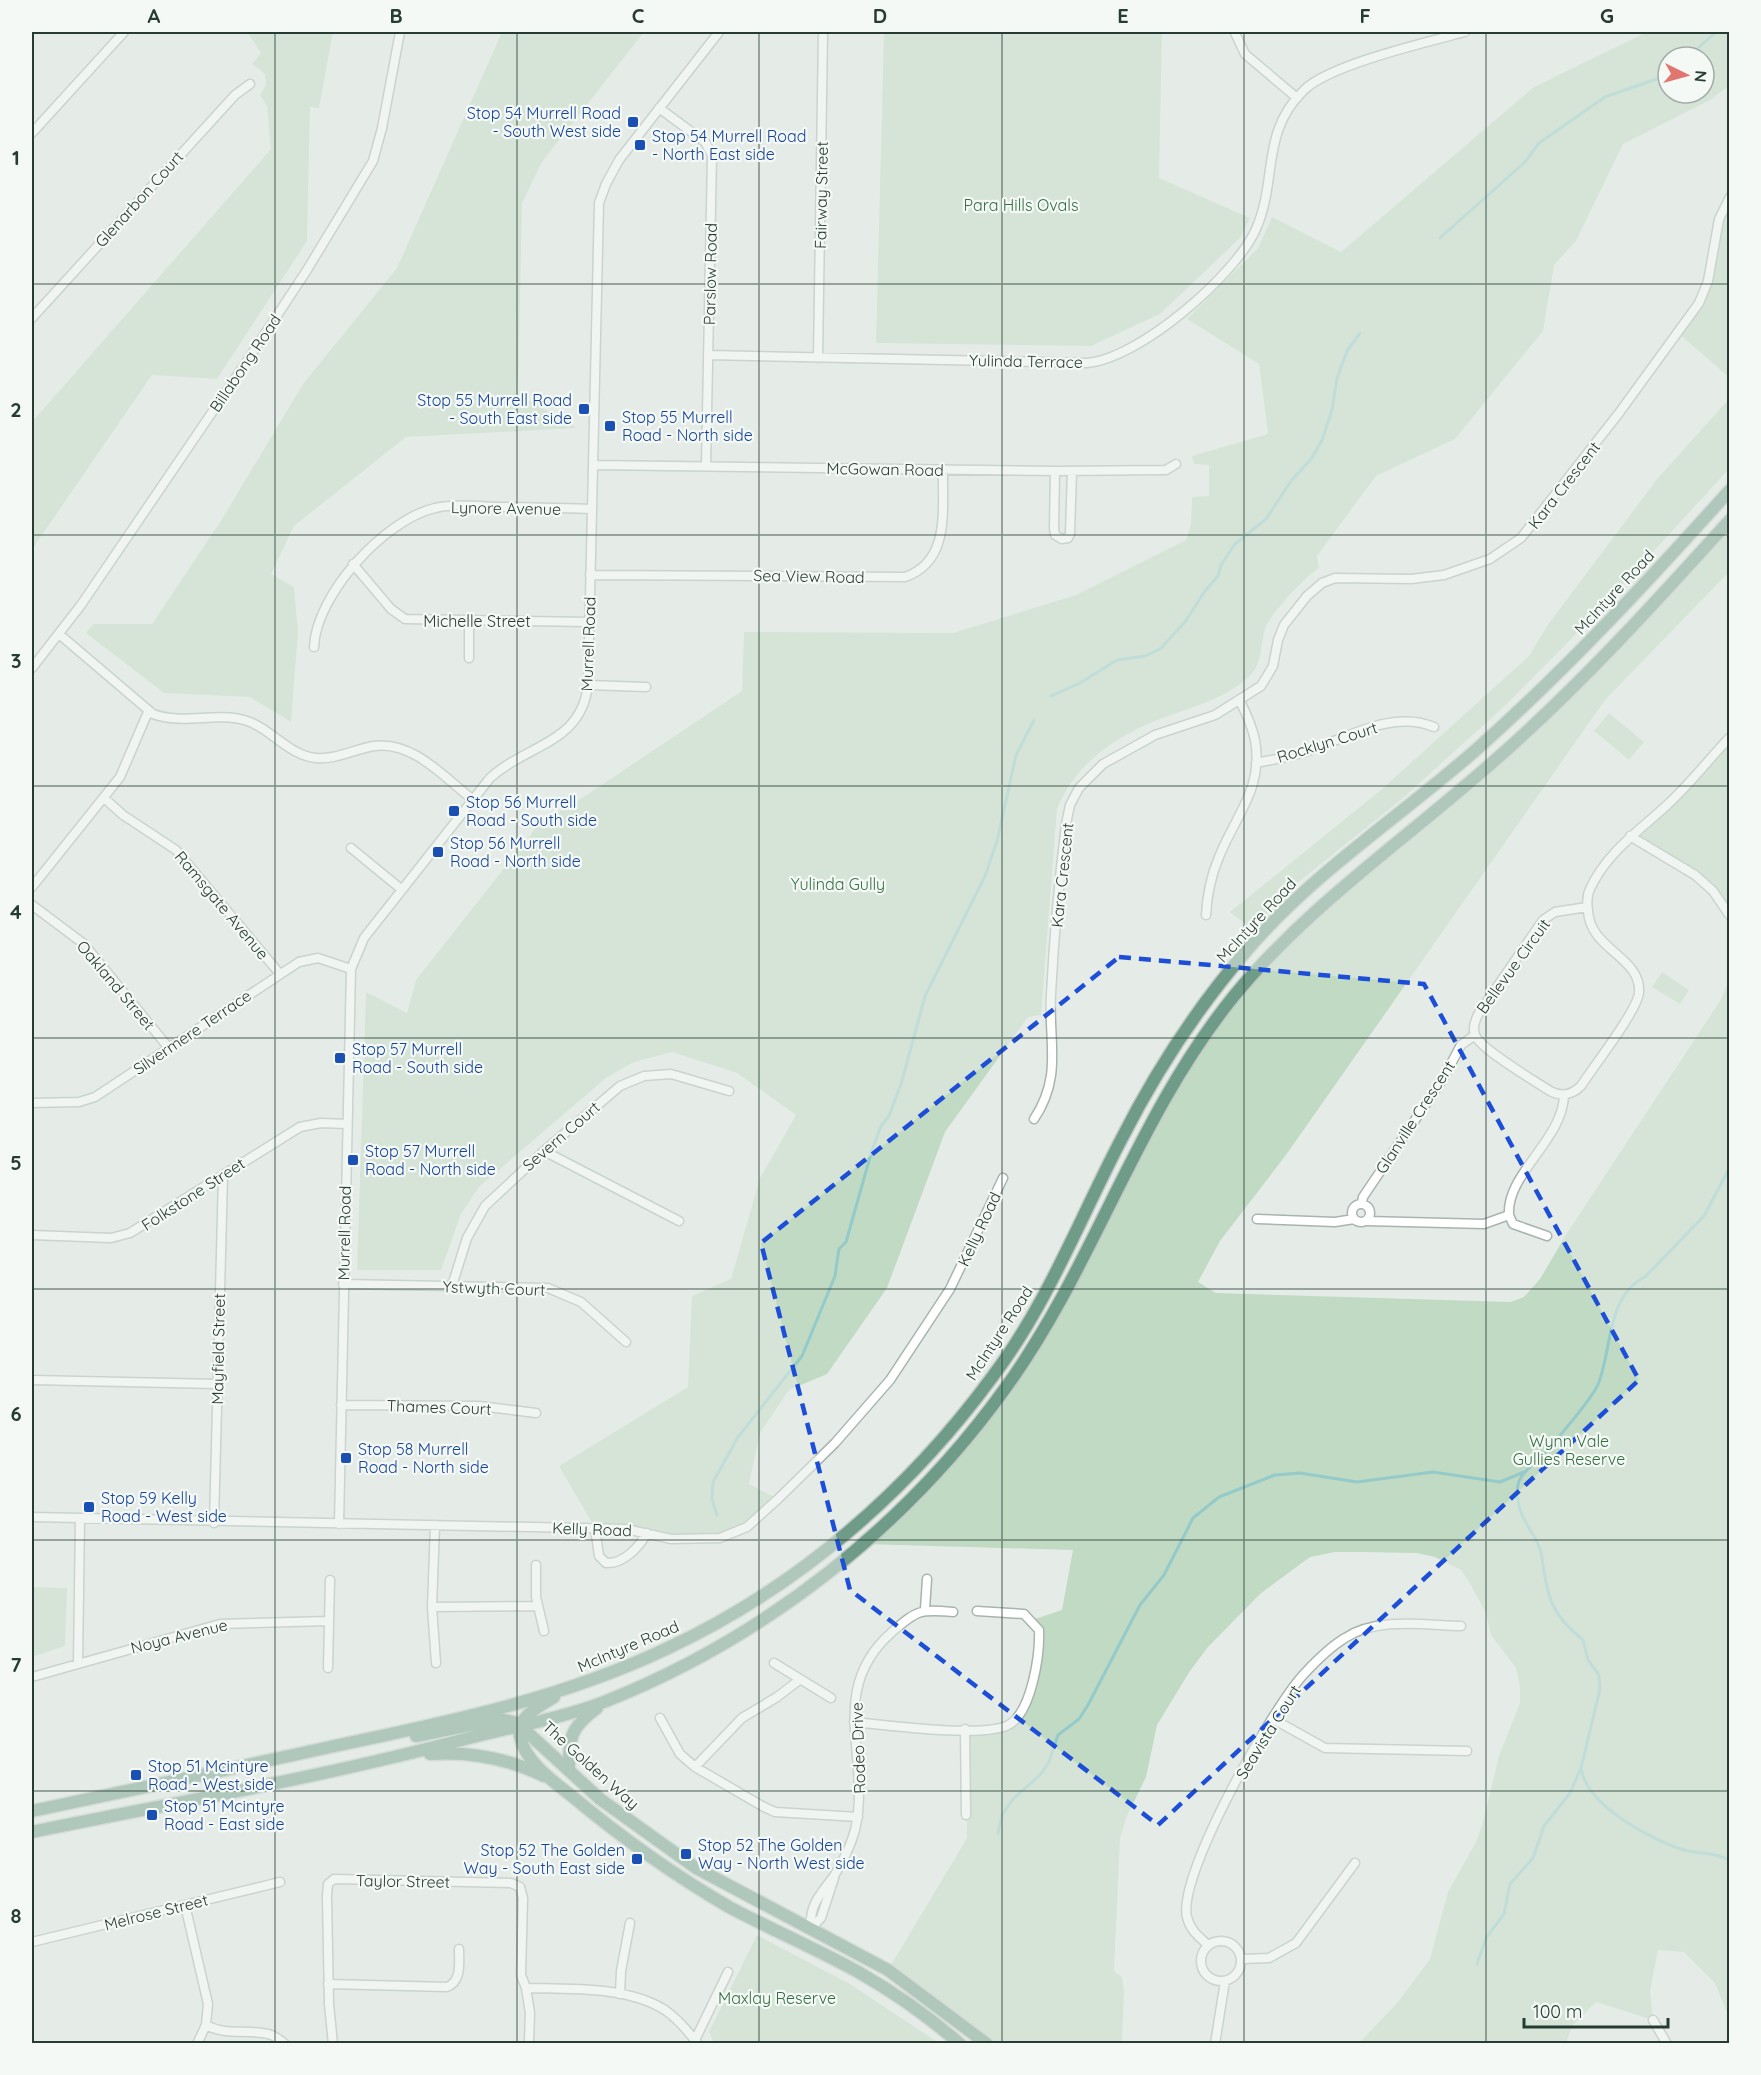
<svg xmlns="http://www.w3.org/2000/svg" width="1761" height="2075" font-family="Quicksand,sans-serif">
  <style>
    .green { fill: #c1dac3; fill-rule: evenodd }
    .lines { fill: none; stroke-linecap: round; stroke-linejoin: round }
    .stream { stroke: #94cac9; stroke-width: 3 }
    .street-casing { stroke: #a8b4ae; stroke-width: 11 }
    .primary-casing { stroke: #c2c8c6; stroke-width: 15 }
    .street { stroke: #fff; stroke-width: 8 }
    .primary { stroke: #6f9c88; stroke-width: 12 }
    .marked { fill: none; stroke: #1d4ed8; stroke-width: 4.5; stroke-dasharray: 12 8; stroke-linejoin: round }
    .grid { fill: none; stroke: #263c32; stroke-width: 1.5; stroke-opacity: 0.55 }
    .transit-dot { fill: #1a4fb4; stroke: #f5f9f6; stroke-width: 2 }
    .labels { text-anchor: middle; stroke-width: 4.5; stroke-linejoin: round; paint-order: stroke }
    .transit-label { font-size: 16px; fill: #164399; stroke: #f5f9f6; text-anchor: start }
    .street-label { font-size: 16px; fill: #263c32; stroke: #f5f9f6 }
    .park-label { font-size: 16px; fill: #356e41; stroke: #f5f9f6 }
    .neatline { fill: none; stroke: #263c32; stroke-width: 2 }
    .grid-label { font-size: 20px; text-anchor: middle; font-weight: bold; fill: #263c32 }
  </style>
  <rect width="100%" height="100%" fill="#e5ece8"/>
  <path class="green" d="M247,32H333L319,108L310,107L307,241L217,379L152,375L33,548L32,422L271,149L267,106L260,95L266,85L265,74L252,64L261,53Z
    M502,32H644L542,162L522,203L518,394L577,428L406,437L294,526L271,574L294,587L298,632L291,722L250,697L164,693L86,633L93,624H152L222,519L303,384L397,268Z
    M884,32H1162L1159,178L1250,218L1240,238L1160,314L1091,346L876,343Z
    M1647,32H1729V86L1710,100L1623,144L1576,241L1554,265L1543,331L1455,439L1376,476L1317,556L1319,568C1306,576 1269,615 1265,629C1259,651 1264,666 1243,682C1214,704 1180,710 1148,724C1108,741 1073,769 1057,809L1041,1015L1028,1017L945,1132L887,1288L827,1374L789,1390L760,1433L749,1484L778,1499L747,1527L712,1540L595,1528L559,1466L688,1387L692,1296L731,1279L760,1178L796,1115L737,1073L672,1052L634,1062L606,1078L479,1187L461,1214L441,1270H357L366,992L407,1013L416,980L543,819L567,808L742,691L744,632L953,633L1076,595L1186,540L1191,524L1192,497L1209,496V465L1194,464L1192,456L1268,434L1259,364L1187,319L1258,248L1272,217L1341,252L1534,87ZM1668,57H1704V93H1668Z
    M1729,197V377L1679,334L1699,303L1717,227Z
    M1729,399V469L1596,614L1508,703L1402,799L1296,884L1252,929L1230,912L1382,789L1529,656L1547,626L1657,479Z
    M1729,520V572L1605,700L1286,1155L1220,1241L1198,1282L1216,1293L1511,1302L1524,1297L1540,1279L1567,1233L1720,1001L1729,980V2018L1715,1983L1684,1952L1658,1950L1650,1991L1653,2020L1596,2002L1572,2026L1566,2043H1359L1398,2002L1430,1959L1448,1892L1476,1842L1483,1822L1499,1756L1520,1703V1686L1516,1668L1491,1635L1486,1613L1469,1582L1461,1570L1435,1557L1417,1553L1360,1552H1335L1310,1557L1260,1594L1208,1647L1190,1671L1157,1725L1146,1777L1126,1818L1120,1839L1114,1971L1122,1977L1124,1991L1122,2043H987L888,1970L967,1838L965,1729L991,1730L1018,1716L1040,1649L1032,1620L1062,1610L1073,1550L865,1544L1006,1388L1173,1081L1257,969L1488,767Z
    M1609,713L1644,742L1629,760L1594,731Z
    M1729,737V916L1713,891L1630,836Z
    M1662,972L1689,990L1680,1004L1652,987Z
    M32,1587L67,1588L65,1646L32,1657Z
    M757,1935L850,1984L939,2043H714L709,2032Z"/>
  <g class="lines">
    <path class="stream" d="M1688,57L1716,32
      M1440,238L1525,162L1539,143L1605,97L1668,75
      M1051,696L1080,683L1117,660L1145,656L1160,649L1185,622L1205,591L1218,576L1221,565L1235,544L1266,519L1291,481L1311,459L1322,440L1332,410L1337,378L1347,351L1360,333
      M717,1515L712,1499L713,1482L738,1437L802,1356L835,1276L839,1249L846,1242L872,1150L881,1126L889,1116L902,1081L925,996L985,876L997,841L1016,755L1034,720
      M1581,1768C1586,1805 1651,1840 1684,1850C1698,1854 1717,1852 1730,1861
      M998,1833L1002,1815L1013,1799L1040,1775L1049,1762L1058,1735L1079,1719L1088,1705L1140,1605L1164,1575L1193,1518L1219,1497L1275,1475L1300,1473L1357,1482L1433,1472L1500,1482L1524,1472
      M1477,1964L1486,1938L1504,1914L1510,1884L1533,1858L1544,1826L1570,1793L1581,1768L1600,1689L1599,1675L1588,1660L1583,1640C1551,1615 1547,1596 1542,1558C1540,1537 1519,1521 1518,1499C1517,1493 1517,1487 1519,1481C1524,1470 1532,1466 1540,1458C1553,1444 1594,1397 1599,1382C1612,1348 1607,1295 1645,1277L1704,1216L1730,1167"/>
    <g class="street-casing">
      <path id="street" d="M1235,33L1245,54L1297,98
        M659,108L705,142L712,155L706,466
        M32,133L124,32
        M32,318L235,95L250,84
        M708,355L1086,363C1138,360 1236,275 1256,229C1278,179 1260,133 1304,90C1329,65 1427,42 1465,32
        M818,358L823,32
        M593,465L1055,471L1166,470L1176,464
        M1055,471L1054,528L1055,535L1062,539L1068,538L1070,534L1072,471
        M353,564L391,609L405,619L589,622
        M590,575L905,577C951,561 942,509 943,470
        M469,621V658
        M59,634L153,714C182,725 215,712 244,720C270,727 289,756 316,758C335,760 355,749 374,746C412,740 445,778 472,799
        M314,647C316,595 384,520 435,508C454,504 475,506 495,507C527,507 559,508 591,509
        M32,668L81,605L249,358L307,270L373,161L382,128L400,32
        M588,685L646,687
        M1256,763C1272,760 1289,757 1305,752C1345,739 1392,709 1434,727
        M104,798L123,815L176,850L280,974
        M1630,836L1695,875L1713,891L1730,916
        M351,848L401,889
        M32,887L120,777L148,712
        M32,905L84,944L168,1047
        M1587,907L1555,912L1543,920L1479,1013C1475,1020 1472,1027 1475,1035C1480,1049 1535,1081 1550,1091C1561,1097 1572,1095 1581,1086C1593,1067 1637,1011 1639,993C1642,957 1590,950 1588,911C1587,904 1587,895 1590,889C1606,853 1640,830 1667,805C1690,784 1709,759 1730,737
        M1206,915C1207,895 1211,876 1219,857C1235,816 1264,788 1255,740C1252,726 1246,713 1240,701
        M32,1103L79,1102L95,1097L299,962L318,958L351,969
        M1034,1119C1063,1076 1048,1040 1051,994C1054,937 1059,880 1066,824L1070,805L1079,788L1103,764L1155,735L1215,715L1261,686L1273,666L1278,640L1284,625L1307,596L1322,583L1335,578L1411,579L1444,575L1490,559L1521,538L1619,413L1699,303L1708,281L1719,219L1730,197
        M544,1151L679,1221
        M1362,1203L1363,1197L1444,1077L1461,1045L1475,1035
        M1352 1213a9 9 0 1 1 18 0a9 9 0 1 1-18 0Z
        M1509,1215L1513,1224L1547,1236
        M1257,1219L1335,1222L1354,1219
        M1367,1221L1484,1224L1509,1215C1506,1174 1563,1140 1564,1095
        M32,1235L111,1238L130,1233L300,1127L321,1123L347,1124
        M343,1284L548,1288L581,1302L626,1342
        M452,1286L467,1238L485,1206L544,1151L620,1086L644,1076L671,1074L729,1091
        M32,1380L217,1384
        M341,1405L479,1406L536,1413
        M32,1517L626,1529L671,1539L720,1538L747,1527L778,1499L835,1443L890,1380L950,1289L1003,1178
        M214,1523L223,1176
        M339,1524L351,969L364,938L490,778C527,744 581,744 588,685L599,203L606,184L619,160L719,32
        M435,1525L432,1607L436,1663
        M595,1528L599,1556L606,1563C624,1564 639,1547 647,1533
        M536,1565V1597L544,1631
        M432,1607L537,1606
        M925,1609L927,1579
        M78,1663L80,1519
        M774,1663L831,1698
        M328,1668L330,1580
        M32,1677L220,1624L329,1621
        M660,1718L680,1754L695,1767L764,1807L775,1812L858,1817
        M1273,1719L1325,1748L1467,1751
        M854,1722C884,1725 988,1739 1010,1724C1032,1710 1040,1654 1039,1630L1024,1614L977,1611
        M965,1729L966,1815
        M695,1767L742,1718L777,1697L798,1681
        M185,1905L208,2004L206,2025L197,2044
        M811,1928C809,1904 821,1894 834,1876C842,1863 851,1845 855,1830C872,1758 825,1691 892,1632C917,1610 920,1609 953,1612
        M811,1928L821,1918L834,1878
        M1201 1961a20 20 0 1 1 40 0a20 20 0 1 1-40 0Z
        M32,1942L280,1882
        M1208,1945C1198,1936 1190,1930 1187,1917C1177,1875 1273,1707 1304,1674C1316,1661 1330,1647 1345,1638C1377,1617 1424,1625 1461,1626
        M1242,1959L1269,1958L1296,1943L1355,1863
        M328,1984L447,1987C462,1981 459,1963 459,1949
        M526,1988C570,1989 627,1986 665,2010C678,2019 688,2031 698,2044
        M620,1994L621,1971L630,1923
        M1653,2020L1667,2044
        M206,2025C226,2036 247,2029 268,2034C274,2035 280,2040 285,2044
        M695,2040L728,1972
        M333,2044L329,2004L327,1896L328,1884L334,1879L511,1883L520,1887L523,1898L521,1975L526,1988L530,2013L529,2041
        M1215,2044L1225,1981"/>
    </g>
    <g class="primary-casing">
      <path id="primary" d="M554,1697C540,1706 517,1716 520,1736C524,1761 554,1782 573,1797C622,1838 674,1875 729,1907C772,1930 817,1949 860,1973C895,1993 929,2017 960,2044
        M416,1736L500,1719L517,1723L600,1799L696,1868L888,1970L987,2044
        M430,1754C471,1751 507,1758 544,1776
        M569,1770C569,1737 570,1728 597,1708
        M32,1811C131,1790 231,1769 330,1747C444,1723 561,1699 666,1649C797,1588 908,1492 993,1376C1048,1303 1080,1218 1122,1138C1156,1071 1198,1007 1247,950C1314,872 1401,816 1477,749C1568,668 1649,580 1730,490
        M32,1832C179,1802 328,1776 473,1737C516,1726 562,1718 604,1702C765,1638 906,1527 1007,1386C1096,1262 1136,1117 1234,996C1309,905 1405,840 1493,762C1578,688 1654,604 1730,520"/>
    </g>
    <use href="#street" class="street"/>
    <use href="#primary" class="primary"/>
  </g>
  <path d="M0 0H1761V2075H0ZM1119,957L1424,984L1639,1380L1158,1825L850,1590L761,1243Z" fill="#e5ece8" fill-opacity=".55" fill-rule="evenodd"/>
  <path class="marked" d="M1119,957L1424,984L1639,1380L1158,1825L850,1590L761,1243Z"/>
  <path class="grid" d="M275,32V2044M517,32V2044M759,32V2044M1002,32V2044M1244,32V2044M1486,32V2044M32,284H1730M32,535H1730M32,786H1730M32,1038H1730M32,1289H1730M32,1540H1730M32,1791H1730"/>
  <g class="transit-dot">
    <rect x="627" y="116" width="12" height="12" rx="3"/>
    <rect x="634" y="139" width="12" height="12" rx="3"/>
    <rect x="578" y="403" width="12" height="12" rx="3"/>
    <rect x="604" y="420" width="12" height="12" rx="3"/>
    <rect x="448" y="805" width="12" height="12" rx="3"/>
    <rect x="432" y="846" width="12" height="12" rx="3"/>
    <rect x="334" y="1052" width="12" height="12" rx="3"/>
    <rect x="347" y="1154" width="12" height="12" rx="3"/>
    <rect x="340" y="1452" width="12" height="12" rx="3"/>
    <rect x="83" y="1501" width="12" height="12" rx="3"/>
    <rect x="130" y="1769" width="12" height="12" rx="3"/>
    <rect x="146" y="1809" width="12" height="12" rx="3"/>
    <rect x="680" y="1848" width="12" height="12" rx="3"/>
    <rect x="631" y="1853" width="12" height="12" rx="3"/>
  </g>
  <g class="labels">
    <g class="transit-label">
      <text x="621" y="119" text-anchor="end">Stop 54 Murrell Road<tspan x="621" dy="18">- South West side</tspan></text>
      <text x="652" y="142">Stop 54 Murrell Road<tspan x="652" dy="18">- North East side</tspan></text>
      <text x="572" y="406" text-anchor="end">Stop 55 Murrell Road<tspan x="572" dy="18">- South East side</tspan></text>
      <text x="622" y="423">Stop 55 Murrell<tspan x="622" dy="18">Road - North side</tspan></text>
      <text x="466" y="808">Stop 56 Murrell<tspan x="466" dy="18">Road - South side</tspan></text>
      <text x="450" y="849">Stop 56 Murrell<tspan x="450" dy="18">Road - North side</tspan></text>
      <text x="352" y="1055">Stop 57 Murrell<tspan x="352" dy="18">Road - South side</tspan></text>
      <text x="365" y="1157">Stop 57 Murrell<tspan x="365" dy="18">Road - North side</tspan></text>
      <text x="358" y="1455">Stop 58 Murrell<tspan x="358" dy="18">Road - North side</tspan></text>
      <text x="101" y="1504">Stop 59 Kelly<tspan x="101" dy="18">Road - West side</tspan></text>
      <text x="148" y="1772">Stop 51 Mcintyre<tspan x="148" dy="18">Road - West side</tspan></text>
      <text x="164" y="1812">Stop 51 Mcintyre<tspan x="164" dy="18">Road - East side</tspan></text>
      <text x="698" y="1851">Stop 52 The Golden<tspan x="698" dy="18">Way - North West side</tspan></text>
      <text x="625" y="1856" text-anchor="end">Stop 52 The Golden<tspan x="625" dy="18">Way - South East side</tspan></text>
    </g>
    <g class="street-label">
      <text transform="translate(821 195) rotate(-89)" y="6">Fairway Street</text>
      <text transform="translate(139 199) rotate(-48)" y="6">Glenarbon Court</text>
      <text transform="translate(710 274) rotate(-89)" y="6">Parslow Road</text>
      <text transform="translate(1026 361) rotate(1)" y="6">Yulinda Terrace</text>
      <text transform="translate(245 363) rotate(-56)" y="6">Billabong Road</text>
      <text transform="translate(885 469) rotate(1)" y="6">McGowan Road</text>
      <text transform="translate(1564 485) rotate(-52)" y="6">Kara Crescent</text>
      <text transform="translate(506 508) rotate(1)" y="6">Lynore Avenue</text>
      <text transform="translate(809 576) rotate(1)" y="6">Sea View Road</text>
      <text transform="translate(1614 592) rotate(-47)" y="6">McIntyre Road</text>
      <text x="477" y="627">Michelle Street</text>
      <text transform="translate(588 644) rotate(-88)" y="6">Murrell Road</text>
      <text transform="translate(1327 742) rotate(-17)" y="6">Rocklyn Court</text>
      <text transform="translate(1062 875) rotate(-84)" y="6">Kara Crescent</text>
      <text transform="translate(222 905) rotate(50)" y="6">Ramsgate Avenue</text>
      <text transform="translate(1256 920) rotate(-47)" y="6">McIntyre Road</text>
      <text transform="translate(1513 966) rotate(-54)" y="6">Bellevue Circuit</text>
      <text transform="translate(116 985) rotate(50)" y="6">Oakland Street</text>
      <text transform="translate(192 1032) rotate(-34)" y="6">Silvermere Terrace</text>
      <text transform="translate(1415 1117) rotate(-57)" y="6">Glanville Crescent</text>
      <text transform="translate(561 1136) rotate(-41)" y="6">Severn Court</text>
      <text transform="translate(193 1194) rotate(-33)" y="6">Folkstone Street</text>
      <text transform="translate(979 1229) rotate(-65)" y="6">Kelly Road</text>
      <text transform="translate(344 1233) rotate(-89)" y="6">Murrell Road</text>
      <text transform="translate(494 1288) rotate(2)" y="6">Ystwyth Court</text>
      <text transform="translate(999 1333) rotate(-57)" y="6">McIntyre Road</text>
      <text transform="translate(218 1349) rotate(-89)" y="6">Mayfield Street</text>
      <text transform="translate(439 1407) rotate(2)" y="6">Thames Court</text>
      <text transform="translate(592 1529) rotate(2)" y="6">Kelly Road</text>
      <text transform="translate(179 1636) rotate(-14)" y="6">Noya Avenue</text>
      <text transform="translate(628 1646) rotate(-23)" y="6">McIntyre Road</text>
      <text transform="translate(1268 1732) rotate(-58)" y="6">Seavista Court</text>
      <text transform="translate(858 1748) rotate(-92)" y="6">Rodeo Drive</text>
      <text transform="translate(591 1765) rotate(42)" y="6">The Golden Way</text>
      <text transform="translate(403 1881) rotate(1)" y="6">Taylor Street</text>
      <text transform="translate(156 1912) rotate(-14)" y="6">Melrose Street</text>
    </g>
    <g class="park-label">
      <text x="1021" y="211">Para Hills Ovals</text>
      <text x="838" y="890">Yulinda Gully</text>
      <text x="1569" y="1447">Wynn Vale<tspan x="1569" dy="18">Gullies Reserve</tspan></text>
      <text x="777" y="2004">Maxlay Reserve</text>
    </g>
  </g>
  <rect width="1761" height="2075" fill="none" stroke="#f5f9f6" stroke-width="66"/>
  <g transform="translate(1686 75) rotate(95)"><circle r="28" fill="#f5f9f6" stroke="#a2ada8" stroke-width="1.5"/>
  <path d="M0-4.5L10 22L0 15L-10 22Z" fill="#e1766e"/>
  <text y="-9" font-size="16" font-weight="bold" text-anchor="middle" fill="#263c32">N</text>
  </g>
  <path d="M1524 2018v9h144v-9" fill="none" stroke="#263c32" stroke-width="3"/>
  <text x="1533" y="2018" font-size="18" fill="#263c32" stroke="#f5f9f6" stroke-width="4.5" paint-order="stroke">100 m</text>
  <rect x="33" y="33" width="1695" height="2009" class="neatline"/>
  <g class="grid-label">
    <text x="154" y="23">A</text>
    <text x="396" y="23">B</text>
    <text x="638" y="23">C</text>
    <text x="880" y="23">D</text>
    <text x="1123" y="23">E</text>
    <text x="1365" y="23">F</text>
    <text x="1607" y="23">G</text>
    <text x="16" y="165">1</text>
    <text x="16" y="417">2</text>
    <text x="16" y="668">3</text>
    <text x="16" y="919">4</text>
    <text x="16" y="1170">5</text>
    <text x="16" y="1421">6</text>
    <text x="16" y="1672">7</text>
    <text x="16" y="1923">8</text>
  </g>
</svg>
